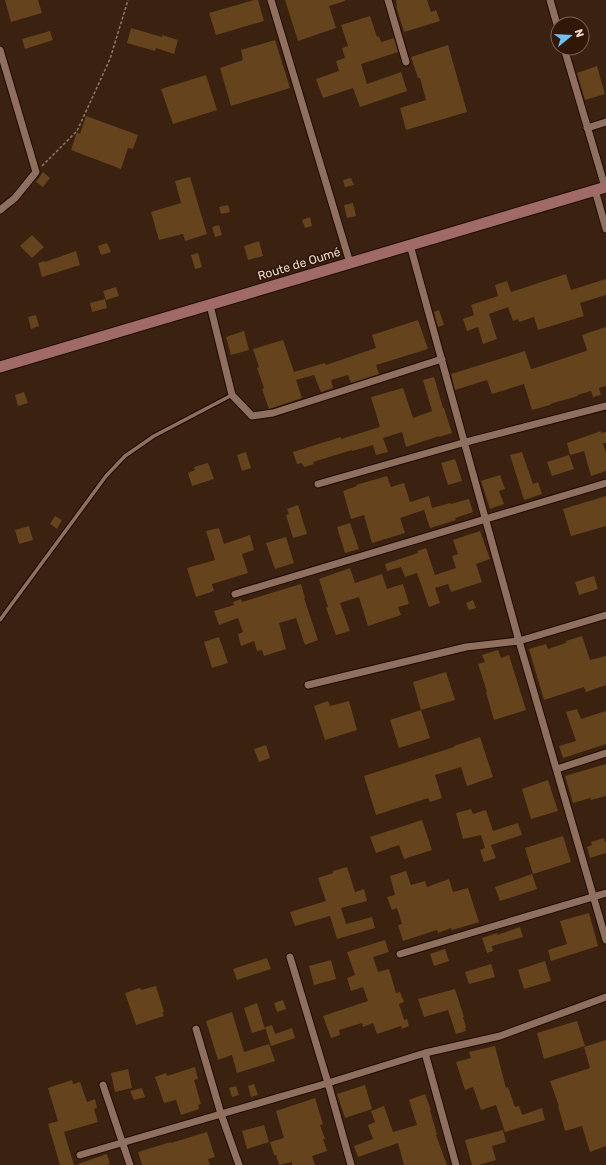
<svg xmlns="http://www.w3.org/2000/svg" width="606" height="1165" font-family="Rubik,sans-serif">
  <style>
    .building { fill: #65441d }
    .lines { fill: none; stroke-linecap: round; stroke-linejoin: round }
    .lane-casing { stroke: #200900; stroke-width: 5.5 }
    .street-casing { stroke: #200900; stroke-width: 9 }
    .secondary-casing { stroke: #200900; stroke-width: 13 }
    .path { stroke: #8d786a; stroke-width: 1.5; stroke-dasharray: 3 2; stroke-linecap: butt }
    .lane { stroke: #8f705e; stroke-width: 3.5 }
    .street { stroke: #8f705e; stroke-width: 7 }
    .secondary { stroke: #a06a66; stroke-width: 11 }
    .labels { text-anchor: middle; stroke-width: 3.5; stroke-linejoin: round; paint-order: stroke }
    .street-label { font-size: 12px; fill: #e9d8cd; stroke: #301706 }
  </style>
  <rect width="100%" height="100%" fill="#3a2110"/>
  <path class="building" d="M5,0H38L42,13L11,22Z
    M254,0H258L264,21L216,35L209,13Z
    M285,0H345V1L329,6L336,28L298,41Z
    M396,0H427L431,12L436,10L440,21L404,32L396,6H397Z
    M370,16L377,37L379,36L381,42L394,38L398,52L361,64L367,84L401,72L407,91L360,107L353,88L323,98L316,79L339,71L336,61L345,58L342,48L348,46L341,25Z
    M131,28L162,37V35L178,40L174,54L156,48L155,51L127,43Z
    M50,31L53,40L25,49L22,39Z
    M275,40L290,88L231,106L220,68L243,60L241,50Z
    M448,45L467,112L406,130L400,108L426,100L420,78H418L411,57Z
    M597,66L605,94L585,100L577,73Z
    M206,75L217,110L173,124L161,89Z
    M86,116L138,135L133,149L128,148L121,169L71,150L77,132L80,134Z
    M43,172L50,178L43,187L36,182Z
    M190,177L207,234L185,241L183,234L159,240L151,212L181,203L175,181Z
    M351,178L354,185L345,187L343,180Z
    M353,203L356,216L347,218L344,205Z
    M228,205L230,212L221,214L219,207Z
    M310,217L312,226L305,228L302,220Z
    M219,225L222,235L215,237L212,227Z
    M32,235L44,247L32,258L20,246Z
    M259,241L263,256L248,260L244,246Z
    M107,243L111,252L101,255L98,246Z
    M76,251L80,265L42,277L38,263L44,261L45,262Z
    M198,253L202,267L195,269L191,255Z
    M566,274L571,290L606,279V295L580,303L584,316L538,330L534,317L519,322L518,319L513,321L508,307L489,314L497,339L483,344L478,327L467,331L463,319L474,315L471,305L498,296L495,285L507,281L511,292Z
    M116,287L119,296L106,300L103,291Z
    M105,299L107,308L92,312L90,303Z
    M439,310L444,325L438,327L434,312Z
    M36,315L39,326L31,329L28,317Z
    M418,320L428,349L376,365L379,374L351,383L348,375L331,380L333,388L321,392L314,375L296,380L302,398L269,409L262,389L264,388L257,368L259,367L253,349L283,340L294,372L325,363L326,365L376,348L372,335Z
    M606,327V386L599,388L601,395L593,397L591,391L577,395L578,396L550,404V405L532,410L524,384L492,394L487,380L455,390L451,374L525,351L531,369H532L586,351L587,350L582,335Z
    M244,331L249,350L231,355L226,337Z
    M434,377L443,408H444L452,433L439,437V436L406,447L402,432L383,438L388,452L376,455L373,445L352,451V450L313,462L314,464L304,467L302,463L297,464L293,452L341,437V439L380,427L371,397L403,388L413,418L432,411L423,380Z
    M24,392L28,403L18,406L15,395Z
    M601,431V433L606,432V443H603L606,453V471L591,476L584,451L570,455L567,443Z
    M246,452L251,468L242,471L237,455Z
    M522,452L533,484L538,482L542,494L524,500L510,455Z
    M569,455L574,469L552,476L547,462Z
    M455,459L462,481L448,485L441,463Z
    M208,463L214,479L192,486L188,473L195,470L194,467Z
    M500,475L505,489L499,491L504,504L490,509L481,481Z
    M387,476L391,487L404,483L410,502L429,496L432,508L450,503L451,504L469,499L473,512L455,518L456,520L430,528L424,510L400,518L405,533L372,543L364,515L351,519L343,491L357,486L356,485Z
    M606,496V526L571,536L563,509Z
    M298,505L307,534L293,538L286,515L289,514L287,509Z
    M55,516L62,520L57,529L50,524Z
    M350,523L359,549L345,553L337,527Z
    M29,526L33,540L19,544L15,530Z
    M219,528L224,544L250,535L254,550L242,554L248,573L212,584L214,591L196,597L187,568L215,560L206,531Z
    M480,531L490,559L476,564L482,582L451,592L448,584L435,588L440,603L429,607L417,573L405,577L401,567L387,571L385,564L418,553L417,551L426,548L435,575L456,568L452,556L458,554L453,540Z
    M286,537L294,563L275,569L266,543Z
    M350,568L355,583L382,574L387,589L403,584L409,604L398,607L401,615L368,626L359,597L340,603L350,631L336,635L326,608L328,607L319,579Z
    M594,576L598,589L579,595L575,582Z
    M301,584L305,598H304L318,640L305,645L296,618L279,623L286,649L264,656L262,650L257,651L254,641L241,646L238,634L243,632L238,618L219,625L214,611L234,605L233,602L241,599L242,602Z
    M473,600L476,608L469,610L466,603Z
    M582,636L590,660L606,656V685L586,692L584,687L544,700L529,649L546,644L548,649L566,643V641Z
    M219,637L228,663L212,668L204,642Z
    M498,650L501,658L509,655L526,710L494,720L486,692H487L478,664L485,662L482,655Z
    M446,672L455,700L421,710L413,682Z
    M328,701L330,706L349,701L357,730L325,740L314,706Z
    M577,709L581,719L606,711V744L563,758L559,746L576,741L566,712Z
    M421,710L430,738L399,748L390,720Z
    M480,737L493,777L467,786L461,767L435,775L442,798L430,802L428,798L376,815L364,776L454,747V746Z
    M266,745L270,758L259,762L254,749Z
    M606,764V796L591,800L590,798L573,803L565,776Z
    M548,780L558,811L531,819L522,789Z
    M471,809L473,814L486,810L493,831L518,823L522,835L491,845L496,858L484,862L480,850L485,848L481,835L463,839L456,813Z
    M422,820L432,850L404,859L399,845L376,853L370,837Z
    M563,836L571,862L533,874L525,848Z
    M604,838L605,842H606V853L590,858L587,847L592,845L591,842Z
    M347,867L355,892L364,889L367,901L341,908L346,924L372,917L375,928L337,939L330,916L295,926L290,912L326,901L318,878L333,873V871Z
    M406,871L411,885L425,881L427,887L449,879L453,892L468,888L479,922L452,930L451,928L438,933L437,930L403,941L398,925L402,924L397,908L392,910L387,897L395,895L390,876Z
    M532,874L537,889L500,901L495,887Z
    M589,913L598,946L551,961L548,950L567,944L560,921Z
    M520,927L523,937L492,946L493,951L487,953L482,938L497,933V935Z
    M385,940L389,952L373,957L378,972L389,969L396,993L400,992L404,1002L399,1004L404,1020L407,1019L409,1026L402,1029L401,1026L377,1034L373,1023L363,1027L362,1023L339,1030L340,1035L331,1038L323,1016L368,1001L363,987L351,991L347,978L355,975L347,952Z
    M445,949L449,961L434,966L430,954Z
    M267,958L271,969L237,980L233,969Z
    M331,960L336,979L314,985L309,966Z
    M545,961L551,981L524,989L518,970Z
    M491,964L495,977L469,984L465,972Z
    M156,986L164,1012H162L164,1016L136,1025L125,993L140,988L141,990Z
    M455,989L464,1017H463L466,1027L465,1028L466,1031L456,1034L448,1010L424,1017L418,999Z
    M283,1000L286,1009L277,1012L274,1003Z
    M257,1003L265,1029L252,1033L244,1008Z
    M232,1012L244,1052L269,1044L275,1061L237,1073L232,1055L218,1060L206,1021Z
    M577,1021L585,1046L544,1059L537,1033Z
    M272,1025L275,1034L292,1028L295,1038L271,1046L265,1027Z
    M606,1040V1146L590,1152L582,1126L565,1131L558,1106H559L550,1081L590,1068L584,1047Z
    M495,1046L506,1088L508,1087L515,1107L519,1106L522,1115L542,1108L545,1120L505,1132L496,1105L481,1110L473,1087L465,1090L456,1062L471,1058L469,1052Z
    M195,1067L198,1079L194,1080L201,1104L198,1105L199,1109L181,1115L176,1100L164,1103L155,1077L166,1073L167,1076Z
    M128,1069L132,1088L115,1092L111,1073Z
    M72,1080L73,1084L80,1082L87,1102L95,1099L97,1108L94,1109L98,1122L64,1132L74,1165H60L48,1124L58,1121L48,1088Z
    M254,1084L258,1095L251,1097L248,1086Z
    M365,1085L372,1109L345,1118L337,1094Z
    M236,1086L239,1095L232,1097L229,1088Z
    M142,1088L145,1097L134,1100L130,1091Z
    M425,1094L431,1110H430L437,1135H436L447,1165H404L398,1143L358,1157L354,1146L373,1139L368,1125L375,1122L371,1111L384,1106L393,1132L417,1125L409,1100Z
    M315,1098L323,1124L320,1125L325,1139H323L327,1151L312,1156L315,1165H292V1162L279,1165L276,1155H274L270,1142L284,1138L276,1111Z
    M264,1125L269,1142L247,1149L242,1131Z
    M503,1130L506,1142L492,1146L496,1160L479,1165H472L465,1140Z
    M207,1132L215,1157L208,1159L210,1165H142L138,1152L171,1142V1143Z
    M107,1154L110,1164L106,1165H79L78,1164Z"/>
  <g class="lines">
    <g class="lane-casing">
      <path id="lane" d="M0,620L106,476L125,456L154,436L232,395"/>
    </g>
    <g class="street-casing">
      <path id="street" d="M271,0L350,263
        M388,0L406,62
        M550,0L558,28
        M564,48L605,187
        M0,50L36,172L15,198L0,210
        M587,128L606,122
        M595,190L606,229
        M410,245L519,641L606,940
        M210,305L232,395L252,416L273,413L442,359
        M318,484L466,442L606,406
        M235,594L606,483
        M308,685L466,647L519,641L606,615
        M557,769L606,753
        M400,954L606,893
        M290,957L328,1083L351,1165
        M196,1029L221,1114L239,1165
        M425,1053L456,1165
        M103,1085L130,1165
        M80,1155L328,1083L425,1053L500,1036L606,997"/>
    </g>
    <g class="secondary-casing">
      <path id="secondary" d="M0,367L606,187"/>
    </g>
    <path class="path" d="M42,166L77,131L110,59L128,0"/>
    <use href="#lane" class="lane"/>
    <use href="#street" class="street"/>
    <use href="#secondary" class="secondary"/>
  </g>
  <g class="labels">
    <g class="street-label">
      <text transform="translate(299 264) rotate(-17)" y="4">Route de Oumé</text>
    </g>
  </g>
  <g transform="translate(570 36) rotate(72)"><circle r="19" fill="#301706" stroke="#7a6456"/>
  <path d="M0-3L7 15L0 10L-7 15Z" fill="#71c1f5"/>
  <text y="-6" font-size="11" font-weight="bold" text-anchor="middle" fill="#e9d8cd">N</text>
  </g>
</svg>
